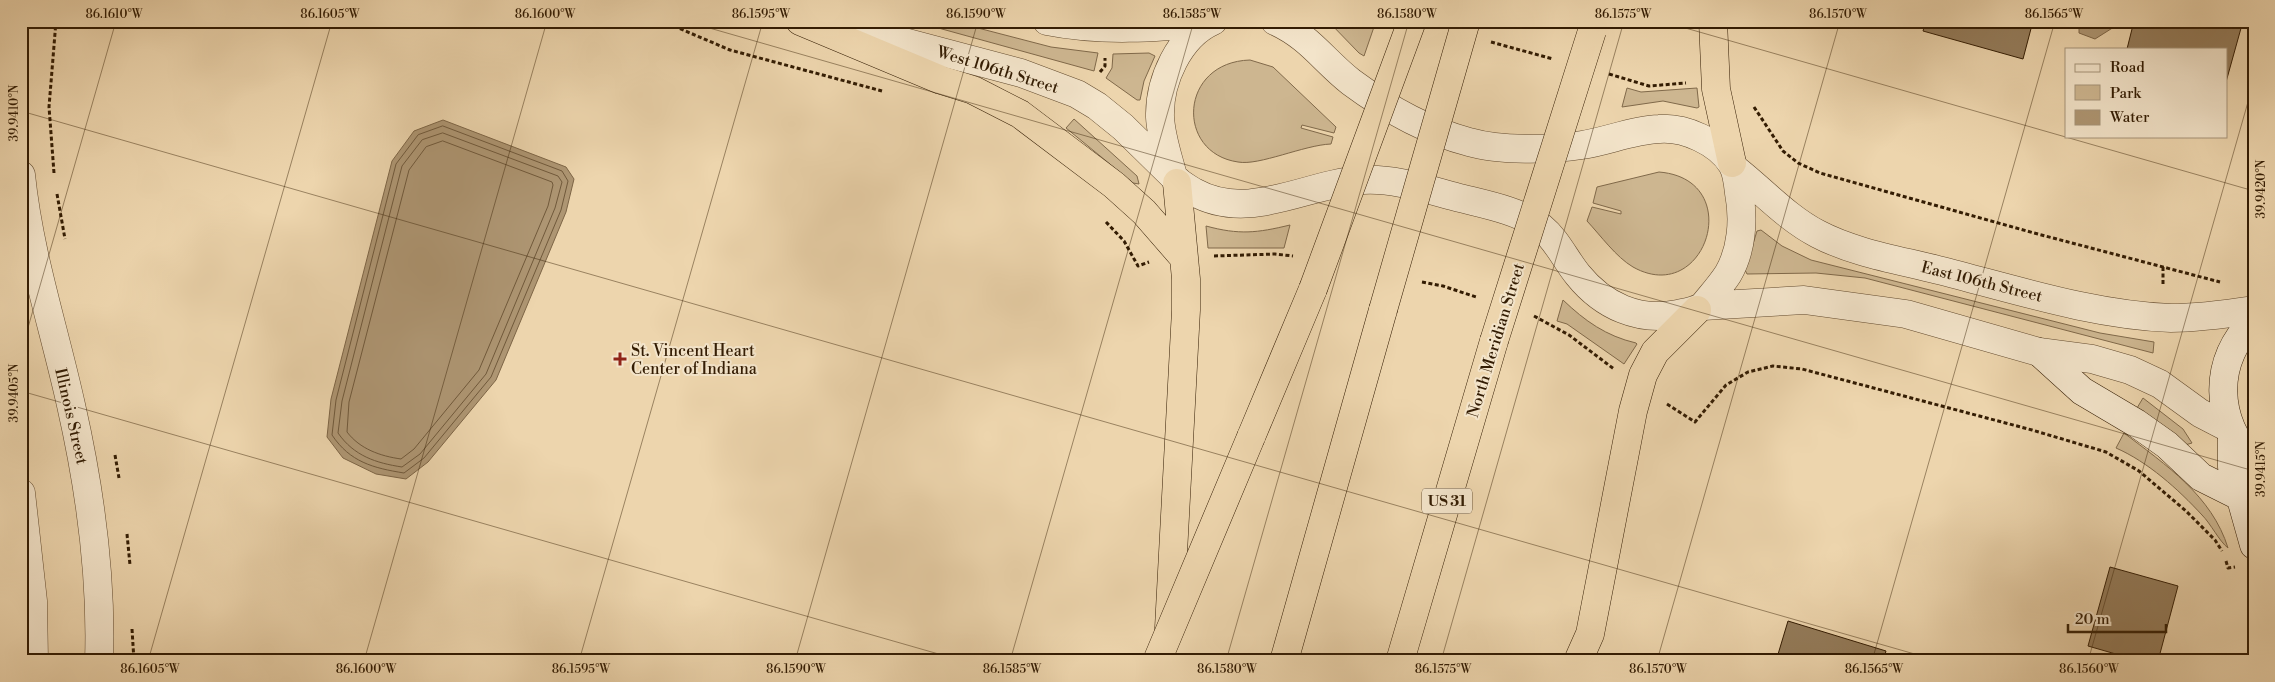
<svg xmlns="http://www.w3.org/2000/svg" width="2275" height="682" font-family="'Libre Bodoni',serif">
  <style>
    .green { fill: #cdb690; stroke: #80694a }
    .water { fill: #ae9673; stroke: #7d6546 }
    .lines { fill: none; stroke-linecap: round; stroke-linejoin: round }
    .shore { stroke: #70593b; stroke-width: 1 }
    .building { fill: #947c5b; stroke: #331c03 }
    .tertiary-casing { stroke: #624a2e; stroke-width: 29 }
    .secondary-casing { stroke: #331c03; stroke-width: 29 }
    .motorway-casing { stroke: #331c03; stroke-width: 29 }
    .path { stroke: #331c03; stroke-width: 3; stroke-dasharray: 4 2.5; stroke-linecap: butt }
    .tertiary { stroke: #f3e4ca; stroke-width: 28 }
    .secondary { stroke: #f3e4ca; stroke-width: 28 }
    .motorway { stroke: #edd5ad; stroke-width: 28 }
    .motorway-bridge-casing { stroke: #331c03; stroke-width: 29; stroke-linecap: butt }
    .motorway-bridge { stroke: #edd5ad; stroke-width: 28 }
    .ticks { fill: none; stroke: #331c03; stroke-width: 1; stroke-opacity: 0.45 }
    .poi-dot { fill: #8f2418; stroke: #f3e4ca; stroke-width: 2 }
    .labels { text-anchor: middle; stroke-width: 4; stroke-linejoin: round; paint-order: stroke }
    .shield { fill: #f3e4ca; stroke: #6d583f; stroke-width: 1 }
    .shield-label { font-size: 15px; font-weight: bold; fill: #331c03 }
    .street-label { font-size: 16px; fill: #331c03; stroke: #f3e4ca }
    .poi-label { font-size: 16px; fill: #331c03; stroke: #f3e4ca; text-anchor: start }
    .neatline { fill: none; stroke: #331c03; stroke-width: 2 }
    .ticks-label { font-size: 12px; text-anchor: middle; fill: #331c03 }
  </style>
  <rect width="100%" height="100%" fill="#edd5ad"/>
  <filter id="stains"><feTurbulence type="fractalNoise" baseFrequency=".004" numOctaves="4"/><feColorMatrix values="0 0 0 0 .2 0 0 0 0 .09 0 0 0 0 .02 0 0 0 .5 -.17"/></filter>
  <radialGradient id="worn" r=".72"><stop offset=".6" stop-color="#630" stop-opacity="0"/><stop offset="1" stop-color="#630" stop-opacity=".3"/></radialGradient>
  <path class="green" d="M913,21H951L1051,47L1098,53L1094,71Z
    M1328,21H1376L1364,56L1359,53Z
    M1149,53L1155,56L1144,81L1140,100H1137L1106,78L1112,68L1113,54Z
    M1250,60L1273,67L1336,127L1334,133L1302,125L1301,128L1333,137L1331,144C1304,145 1259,166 1238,162C1175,153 1179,62 1250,60Z
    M1627,88L1641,92L1697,88L1699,107L1697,108L1663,101L1622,107Z
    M1074,119L1137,176L1139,184L1133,183L1066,128Z
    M1659,172C1747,179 1706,308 1633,267C1616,257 1601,236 1587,221L1592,207L1621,214V211L1593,203L1597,187Z
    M1290,225L1284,248H1208L1206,226C1239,235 1257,233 1290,225Z
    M1761,230L1782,246L1811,260L2100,333L2154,342L2153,353L1865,278L1816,273L1747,274L1745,270L1757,231Z
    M1563,300C1585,321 1606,336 1636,343L1637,344L1624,364L1567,324L1557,321Z
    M2143,398L2183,429L2192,443L2185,445L2137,408Z
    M2124,433C2166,465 2212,496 2228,548C2219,541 2211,524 2202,515C2178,489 2148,462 2116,448Z"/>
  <path class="water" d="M2079,21H2117L2114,27L2095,39L2079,33Z
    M443,120L566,167L574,179L566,212L496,380L428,462L406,479L376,474L343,458L327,437L331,399L392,161L414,131Z"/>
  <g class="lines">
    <path class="shore" d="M443,126L562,171L568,181L561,210L491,377L424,458L404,473C373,468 350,462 332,435L336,400L396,164L418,135Z
      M443,133L558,176L562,182L555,208L486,374L420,454L402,467C376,463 354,456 338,433L342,401L402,166L422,140Z
      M443,141L552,182L553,185L548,206L479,370L414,449L401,459C380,456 360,449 347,432L349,402L409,170L426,147Z"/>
  </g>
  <path class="building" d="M1926,21H2033L2023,59L1923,31Z
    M2134,21H2243L2226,82V49H2127Z
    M2110,567L2178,586L2158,661H2140L2088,646Z
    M1788,621L1886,651L1883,661H1776Z"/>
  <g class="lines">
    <g class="tertiary-casing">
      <path id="tertiary" d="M825,21L1021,73L1077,94L1097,106L1123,127L1172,175
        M1047,21C1102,32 1156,28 1211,22
        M1213,21C1179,36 1159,81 1160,117C1161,137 1168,157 1173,176C1179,184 1186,187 1194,192C1250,223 1306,183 1363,180C1393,178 1426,189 1456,197C1483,204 1518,210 1541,227C1557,240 1565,259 1578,275C1603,306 1639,322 1678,314C1687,312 1695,311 1703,306C1711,296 1721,285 1728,274C1742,250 1744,219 1739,193C1738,184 1737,172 1732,164C1718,142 1685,127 1659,129C1633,130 1608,141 1582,145C1550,150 1500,151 1469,142C1427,131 1386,108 1351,82C1323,60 1310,37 1275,21
        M1735,169C1763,191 1787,218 1818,234C1854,253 1899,260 1938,270C2014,289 2092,315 2171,318C2199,318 2227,314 2254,310
        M21,175C29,254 54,328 71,405C90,489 102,574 99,661
        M1703,306L1804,300L1906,314L2039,352L2092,359L2130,370L2160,384L2200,413L2229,428
        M21,493L33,601L34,661"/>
    </g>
    <g class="secondary-casing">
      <path id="secondary" d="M2254,320C2212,362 2214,420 2254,462
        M2039,352L2082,391L2136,423L2167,445L2201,477L2241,497
        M2232,433V467L2254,545"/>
    </g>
    <g class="motorway-casing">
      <path id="motorway" d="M800,21L941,80L973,90L1020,114L1114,185L1144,212L1184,258
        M1713,21L1716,89L1732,163
        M1251,437L1313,289
        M1169,628L1186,310V279L1177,183
        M1284,661L1383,310
        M1400,661L1494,341
        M1578,661L1590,634L1633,411L1643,375L1655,352L1697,310"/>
    </g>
    <path class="path" d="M662,21L730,50L882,91
      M1491,42L1553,59
      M1100,72L1105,66V58
      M1609,74L1649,86L1686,83
      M1754,107L1783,151L1798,163L1820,173L2034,233L2220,282
      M54,173L49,107L56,21
      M57,194L65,239
      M1106,222L1124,241L1138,266L1149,262
      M1214,256L1275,254L1293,256
      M2163,267V286
      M1422,282L1443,286L1476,297
      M1534,316L1569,335L1614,369
      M1667,404L1695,422L1726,385L1748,372L1773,366L1802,369L2032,430L2106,452L2139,471L2186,511L2215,540L2222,551
      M115,455L119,478
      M127,534L130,565
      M2226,561L2228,568L2235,567
      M132,629L134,661"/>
    <use href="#tertiary" class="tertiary"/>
    <use href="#secondary" class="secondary"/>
    <use href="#motorway" class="motorway"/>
    <g class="motorway-bridge-casing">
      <path id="motorway-bridge" d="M1313,289L1412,21
        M1383,310L1466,21
        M1494,341L1592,31
        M1157,661L1251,437"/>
    </g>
    <use href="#motorway-bridge" class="motorway-bridge"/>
  </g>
  <path class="ticks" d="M685,21L2254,471M1661,21L2254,191M21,111L1939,661M21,352L116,21M21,391L963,661M148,661L332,21M364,661L547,21M579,661L763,21M795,661L978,21M1010,661L1194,21M1226,661L1409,21M1441,661L1624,21M1657,661L1840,21M1872,661L2055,21M2088,661L2254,81"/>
  <path class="poi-dot" d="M617.5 351.5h5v5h5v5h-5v5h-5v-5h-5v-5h5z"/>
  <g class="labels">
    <rect class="shield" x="1422" y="488.5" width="50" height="25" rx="4"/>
    <g class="shield-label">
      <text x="1447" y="506">US 31</text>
    </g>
    <g class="street-label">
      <text transform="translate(998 69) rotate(17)" y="6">West 106th Street</text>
      <text transform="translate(1982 281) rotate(14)" y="6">East 106th Street</text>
      <text transform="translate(1495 340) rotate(-73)" y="6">North Meridian Street</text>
      <text transform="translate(72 416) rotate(77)" y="6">Illinois Street</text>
    </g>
    <g class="poi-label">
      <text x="631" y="356">St. Vincent Heart<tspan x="631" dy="18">Center of Indiana</tspan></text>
    </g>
  </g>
  <rect width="2275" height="682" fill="none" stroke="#edd5ad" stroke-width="55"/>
  <rect x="2065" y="48" width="162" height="90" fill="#f3e4ca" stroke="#a6947a"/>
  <rect x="2075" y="64" width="25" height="8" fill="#f3e4ca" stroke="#a6947a"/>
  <text x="2110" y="72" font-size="15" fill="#331c03">Road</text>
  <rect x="2075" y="85" width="25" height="15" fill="#cdb690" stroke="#a6947a"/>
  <text x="2110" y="98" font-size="15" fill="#331c03">Park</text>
  <rect x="2075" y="110" width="25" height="15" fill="#ae9673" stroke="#a6947a"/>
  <text x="2110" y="122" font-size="15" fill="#331c03">Water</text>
  <path d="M2068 624v8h98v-8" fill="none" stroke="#331c03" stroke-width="2.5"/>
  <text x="2075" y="624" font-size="15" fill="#331c03" stroke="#f3e4ca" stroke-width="4" paint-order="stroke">20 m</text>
  <rect x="28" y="28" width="2220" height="626" class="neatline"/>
  <g class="ticks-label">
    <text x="114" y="18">86.1610°W</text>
    <text x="330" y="18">86.1605°W</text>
    <text x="545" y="18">86.1600°W</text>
    <text x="761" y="18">86.1595°W</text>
    <text x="976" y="18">86.1590°W</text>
    <text x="1192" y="18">86.1585°W</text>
    <text x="1407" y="18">86.1580°W</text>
    <text x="1623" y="18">86.1575°W</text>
    <text x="1838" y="18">86.1570°W</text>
    <text x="2054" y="18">86.1565°W</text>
    <text transform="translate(14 113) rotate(-90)" y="4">39.9410°N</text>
    <text transform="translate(2261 189) rotate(-90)" y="4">39.9420°N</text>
    <text transform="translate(14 393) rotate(-90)" y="4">39.9405°N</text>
    <text transform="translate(2261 469) rotate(-90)" y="4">39.9415°N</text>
    <text x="150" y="673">86.1605°W</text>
    <text x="366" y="673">86.1600°W</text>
    <text x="581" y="673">86.1595°W</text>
    <text x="796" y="673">86.1590°W</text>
    <text x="1012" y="673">86.1585°W</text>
    <text x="1227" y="673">86.1580°W</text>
    <text x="1443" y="673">86.1575°W</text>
    <text x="1658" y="673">86.1570°W</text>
    <text x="1874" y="673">86.1565°W</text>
    <text x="2089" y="673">86.1560°W</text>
  </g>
  <rect width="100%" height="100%" filter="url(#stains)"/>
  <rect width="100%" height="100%" fill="url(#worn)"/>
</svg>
